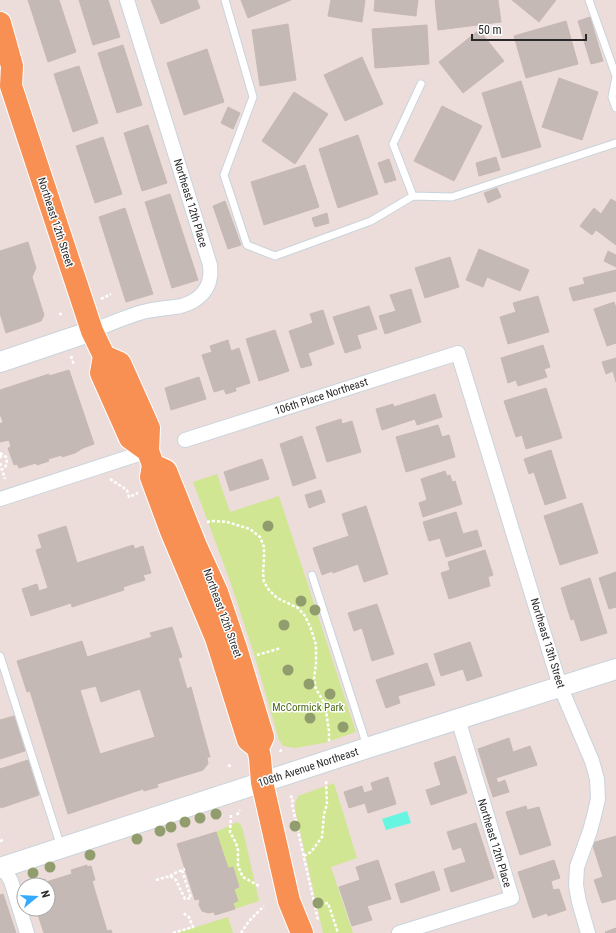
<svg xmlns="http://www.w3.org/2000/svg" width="616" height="933" font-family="'Roboto Condensed',sans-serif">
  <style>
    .green { fill: #d1e693 }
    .water { fill: #66f5e1 }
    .building { fill: #c4b9b5; stroke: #c7b8b3; fill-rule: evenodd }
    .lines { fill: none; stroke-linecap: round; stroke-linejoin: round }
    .lane-casing { stroke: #c8d4dc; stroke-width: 9 }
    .street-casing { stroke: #c8d4dc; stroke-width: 16 }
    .secondary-casing { stroke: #c8d4dc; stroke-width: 22 }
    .primary-casing { stroke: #fff; stroke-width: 24 }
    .path { stroke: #fff; stroke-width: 2.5; stroke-dasharray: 3 2; stroke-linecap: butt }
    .lane { stroke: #fff; stroke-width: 7 }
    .street { stroke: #fff; stroke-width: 14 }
    .secondary { stroke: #fff; stroke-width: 20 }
    .primary { stroke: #f88f53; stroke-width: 22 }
    .tree { fill: #929d6e }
    .labels { text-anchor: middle; stroke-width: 3; stroke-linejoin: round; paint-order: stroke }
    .street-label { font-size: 11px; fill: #292929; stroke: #fff }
    .park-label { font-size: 11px; fill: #496916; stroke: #fff }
  </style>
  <rect width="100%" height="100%" fill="#ecddda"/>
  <path class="green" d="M217,474L230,512L279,496L356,732L324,743L295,748L283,746L279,740L254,654L230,581L193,482Z
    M334,783L357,858L331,867L353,933H323L295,809V804L298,796Z
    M237,822L241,825L243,830L259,901L235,909L233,903L238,901L234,889L239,887L233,867L228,868L216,832Z
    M228,917L233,933H177Z"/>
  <path class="water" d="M407,811L411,823L386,830L382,819Z"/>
  <path class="building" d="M28,0H59L76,52L48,62Z
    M79,0H108L120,37L93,45Z
    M151,0H197L200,8L161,24Z
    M241,0H291L248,18Z
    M331,0H365L362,22L328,16Z
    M375,0H418L416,16L374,11Z
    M435,0H498L501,22L438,30Z
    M512,0H556L539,22Z
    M590,17L603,61L591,64L578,21Z
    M566,21L578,64L526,78L514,36Z
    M288,24L296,80L260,86L252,30Z
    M427,25L429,64L375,68L372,29Z
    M479,30L504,61L463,93L439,62Z
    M123,45L142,105L117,113L98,53Z
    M207,49L224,102L184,115L167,63Z
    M362,57L383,104L345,121L324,75Z
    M79,66L98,123L73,132L54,74Z
    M559,78L598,92L582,140L542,127Z
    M521,81L541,147L502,158L482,93Z
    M294,92L328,114L295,164L262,141Z
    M442,106L482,126L454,181L414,161Z
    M228,107L240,113L233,129L221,123Z
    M148,125L167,183L142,191L124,133Z
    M358,135L378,194L338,208L319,149Z
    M103,137L122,194L95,203L76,146Z
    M496,157L500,170L479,176L476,163Z
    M389,159L396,180L385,183L378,163Z
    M305,165L319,207L264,225L251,182Z
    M497,188L501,197L488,203L484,193Z
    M170,194L198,280L172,288L145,202Z
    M611,199L616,202V245L596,230L592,235L580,226L594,208L601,214Z
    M225,201L241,245L228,249L213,206Z
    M125,208L153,294L126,302L99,217Z
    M327,213L329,223L315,227L312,218Z
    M28,242L36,268L32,277L44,315L41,321L6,333L0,313V251Z
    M479,249L529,270L520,291L487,277L483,287L466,280Z
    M608,251L616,255V267L604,261Z
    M450,257L459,287L425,298L415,268Z
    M616,270V291L573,301L569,288L585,284L583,278Z
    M411,289L421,322L385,334L379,316L396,311L390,295Z
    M538,296L549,332L508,344L500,317L516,312L513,303Z
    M614,302L616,308V343L607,346L594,309Z
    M369,306L377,329L357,335L361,348L345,353L333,317Z
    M323,310L334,344L308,353L312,365L301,368L289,331L313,323L310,314Z
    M275,330L289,371L259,381L246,339Z
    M228,340L231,351L239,348L250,383L235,388L236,391L226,394L224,389L214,392L202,355L212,352L210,346Z
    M543,345L550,367L544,369L547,377L518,386L516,380L508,383L501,358Z
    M616,358V382L613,371L606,374L602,362Z
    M69,370L94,444L83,448L75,453L62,457V455L48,459L49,461L37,465L36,463L19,468L17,464L14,465L8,448L11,447L9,440L0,442V424L3,422L1,416H0V390L49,374V376Z
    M199,377L206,399L171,410L165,388Z
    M546,388L562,438L526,449L522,435L516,437L504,401Z
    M435,394L442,417L417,425L415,419L382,430L376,409L393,404L394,407Z
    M341,419L342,424L352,421L361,452L327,462L316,427Z
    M438,425L442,437L449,435L455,457L406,472L396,437Z
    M302,436L316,478L293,486L280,444Z
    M551,450L566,498L545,505L534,472L529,474L524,459Z
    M262,459L269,479L230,491L224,472Z
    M445,471L447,476L450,475L452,482L455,481L462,504L423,517L419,503L427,500L421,479Z
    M321,490L325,502L309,508L305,495Z
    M582,503L598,553L560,565L544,516Z
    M366,506L388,574L364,582L358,564L333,573L332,571L322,575L313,548L349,536L342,514Z
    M456,512L463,534L477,530L482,546L446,557L440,538L429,541L423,522Z
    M66,526L77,563L133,545L135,549L143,546L151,573L143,575L145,580L123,587L124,590L72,607L71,603L31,616L22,589L37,584L39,591L48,588L36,550L42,548L38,535Z
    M485,550L493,575L488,577L490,586L449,599L441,573L450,570L448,562Z
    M616,572V607L609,609L599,578Z
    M590,578L607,633L581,641L574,619L571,620L561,588Z
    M377,604L394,654L372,661L362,628L354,631L348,613Z
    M172,627L182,657L178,658L187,689L191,687L210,757H207L208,764L206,766L203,770L157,784L158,787L144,791L143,789L68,814L30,691L27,692L17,661L82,641L87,657L152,637L150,633ZM96,686L101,702L140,689L155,737L100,754L80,690Z
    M470,642L482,676L467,681L463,669L441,676L434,654Z
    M427,663L435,685L398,696L400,703L386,708L376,680Z
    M14,716L25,751L0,759V720Z
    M509,738L513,752L530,746L537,765L496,778L498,783L505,780L509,792L493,797L478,749Z
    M455,756L467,793L431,805L426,790L441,785L434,763Z
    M28,760L39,795L1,808L0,805V769Z
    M388,777L396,804L368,813L365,803L349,808L344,792L362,786L364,793L373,790L371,783Z
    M526,806L527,810L539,807L551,845L520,855L506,812Z
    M476,823L494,878L451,892L444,869L466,862L461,847L453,850L447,832Z
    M216,832L228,868L233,867L239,887L234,889L238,901L233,903L235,909L215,915L214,912L208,913L202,911L199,905L200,899L195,900L177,844Z
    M616,836V899L602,903L594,880L603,877L592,843Z
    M378,860L391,899L367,906L372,920L352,926L339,887L360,880L356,867Z
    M554,860L560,878L551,881L553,890L559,889L566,910L548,916L547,913L533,918L518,872Z
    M87,865V867L91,866L95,880L92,881L107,931L111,930L112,933H44L36,909H48V885H29V884L45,879L46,882L72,874L71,870Z
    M434,871L440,890L401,903L395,884Z
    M3,894L16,933H0V895Z
    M616,928V933H606L605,932Z"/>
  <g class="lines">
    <g class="lane-casing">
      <path id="lane" d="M225,0L253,97L224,175L247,245L275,256L371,221L413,196L393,144L421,84
        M589,0L616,76
        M616,77L612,97L616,108
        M413,196L452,197L616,143
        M312,575L367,746
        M0,656L61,847"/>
    </g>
    <g class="street-casing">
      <path id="street" d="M92,331C110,324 129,315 147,311C157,309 166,308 175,307C192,305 208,294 210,277C211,273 210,269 210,265L127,0
        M185,440L458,353L560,686L592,761L597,779L598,799L594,816L590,831L577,867L576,885L579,902L588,933
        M0,499L148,451
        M3,867L11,881L27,933
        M399,933L512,898L458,719"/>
    </g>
    <g class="secondary-casing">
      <path id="secondary" d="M0,362L92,331
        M0,868L367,748L616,669"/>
    </g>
    <g class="primary-casing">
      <path id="primary" d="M0,23L12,66L11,86L92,331L104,356L101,373L130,438L148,451
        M104,356L120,363L149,428L148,451L153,465L151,477L171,531L216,638L248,740L258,748
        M153,465L166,471L196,546L217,592L236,648L263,737L258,748L260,758L262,782L289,901L302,933"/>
    </g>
    <path class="path" d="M101,299L111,294
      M59,314H64
      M71,356L74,365
      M0,453L6,457C8,463 6,469 0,470
      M0,458L2,453
      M0,463L5,479
      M110,479L127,490L129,497L138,493
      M207,522L214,521L227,522L250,529L260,537L264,547V559L263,573L264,582L269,590L277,598L298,608L305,616L311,629L316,645V663L314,679L316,689L325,704L329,731V743
      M257,655L281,648
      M280,752L282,748
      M228,765L232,767
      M290,796L293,798L292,804L318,920
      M231,815L230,832L236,843L238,850V865L240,871L243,877L259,886
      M237,815L240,810
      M0,841L3,840
      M304,856L311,852L322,837L324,814L327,804L326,780
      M170,876L177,872L185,869
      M156,880L170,876L176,880L185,899L191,898L182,870
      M315,905L328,903L338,933
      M173,933L193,927L189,917L183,913
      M241,933L249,921L264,906"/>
    <use href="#lane" class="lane"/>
    <use href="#street" class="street"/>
    <use href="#secondary" class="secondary"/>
    <use href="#primary" class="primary"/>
  </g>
  <g class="tree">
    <circle cx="268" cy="526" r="5.5"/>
    <circle cx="301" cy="601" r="5.5"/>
    <circle cx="315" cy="610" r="5.5"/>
    <circle cx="284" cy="625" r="5.5"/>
    <circle cx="288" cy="670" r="5.5"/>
    <circle cx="309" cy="684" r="5.5"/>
    <circle cx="330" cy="694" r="5.5"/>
    <circle cx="310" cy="718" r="5.5"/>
    <circle cx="343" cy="727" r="5.5"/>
    <circle cx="216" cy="814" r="5.5"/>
    <circle cx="200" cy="818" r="5.5"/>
    <circle cx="185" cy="822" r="5.5"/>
    <circle cx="295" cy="826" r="5.5"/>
    <circle cx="171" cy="827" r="5.5"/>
    <circle cx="160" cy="831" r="5.5"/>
    <circle cx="137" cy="839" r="5.5"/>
    <circle cx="90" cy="855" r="5.5"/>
    <circle cx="50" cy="867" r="5.5"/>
    <circle cx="33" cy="873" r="5.5"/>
    <circle cx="318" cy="903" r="5.5"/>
  </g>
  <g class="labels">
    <g class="street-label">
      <text transform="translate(191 203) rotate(73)" y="4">Northeast 12th Place</text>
      <text transform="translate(56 222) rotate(72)" y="4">Northeast 12th Street</text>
      <text transform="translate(321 396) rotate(-18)" y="4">106th Place Northeast</text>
      <text transform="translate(223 613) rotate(70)" y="4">Northeast 12th Street</text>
      <text transform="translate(548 643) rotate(73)" y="4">Northeast 13th Street</text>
      <text transform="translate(308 767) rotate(-18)" y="4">108th Avenue Northeast</text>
      <text transform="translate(495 843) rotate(73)" y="4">Northeast 12th Place</text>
    </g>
    <g class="park-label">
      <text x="308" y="711">McCormick Park</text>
    </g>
  </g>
  <g transform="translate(36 897) rotate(72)"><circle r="19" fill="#ffffff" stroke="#a9a9a9"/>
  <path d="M0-3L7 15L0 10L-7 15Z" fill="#34abff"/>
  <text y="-6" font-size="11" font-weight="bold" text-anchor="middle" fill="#292929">N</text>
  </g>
  <path d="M472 34v6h114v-6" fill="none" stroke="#292929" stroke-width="2"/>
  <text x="478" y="34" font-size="12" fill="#292929" stroke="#ffffff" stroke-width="3" paint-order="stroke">50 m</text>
</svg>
